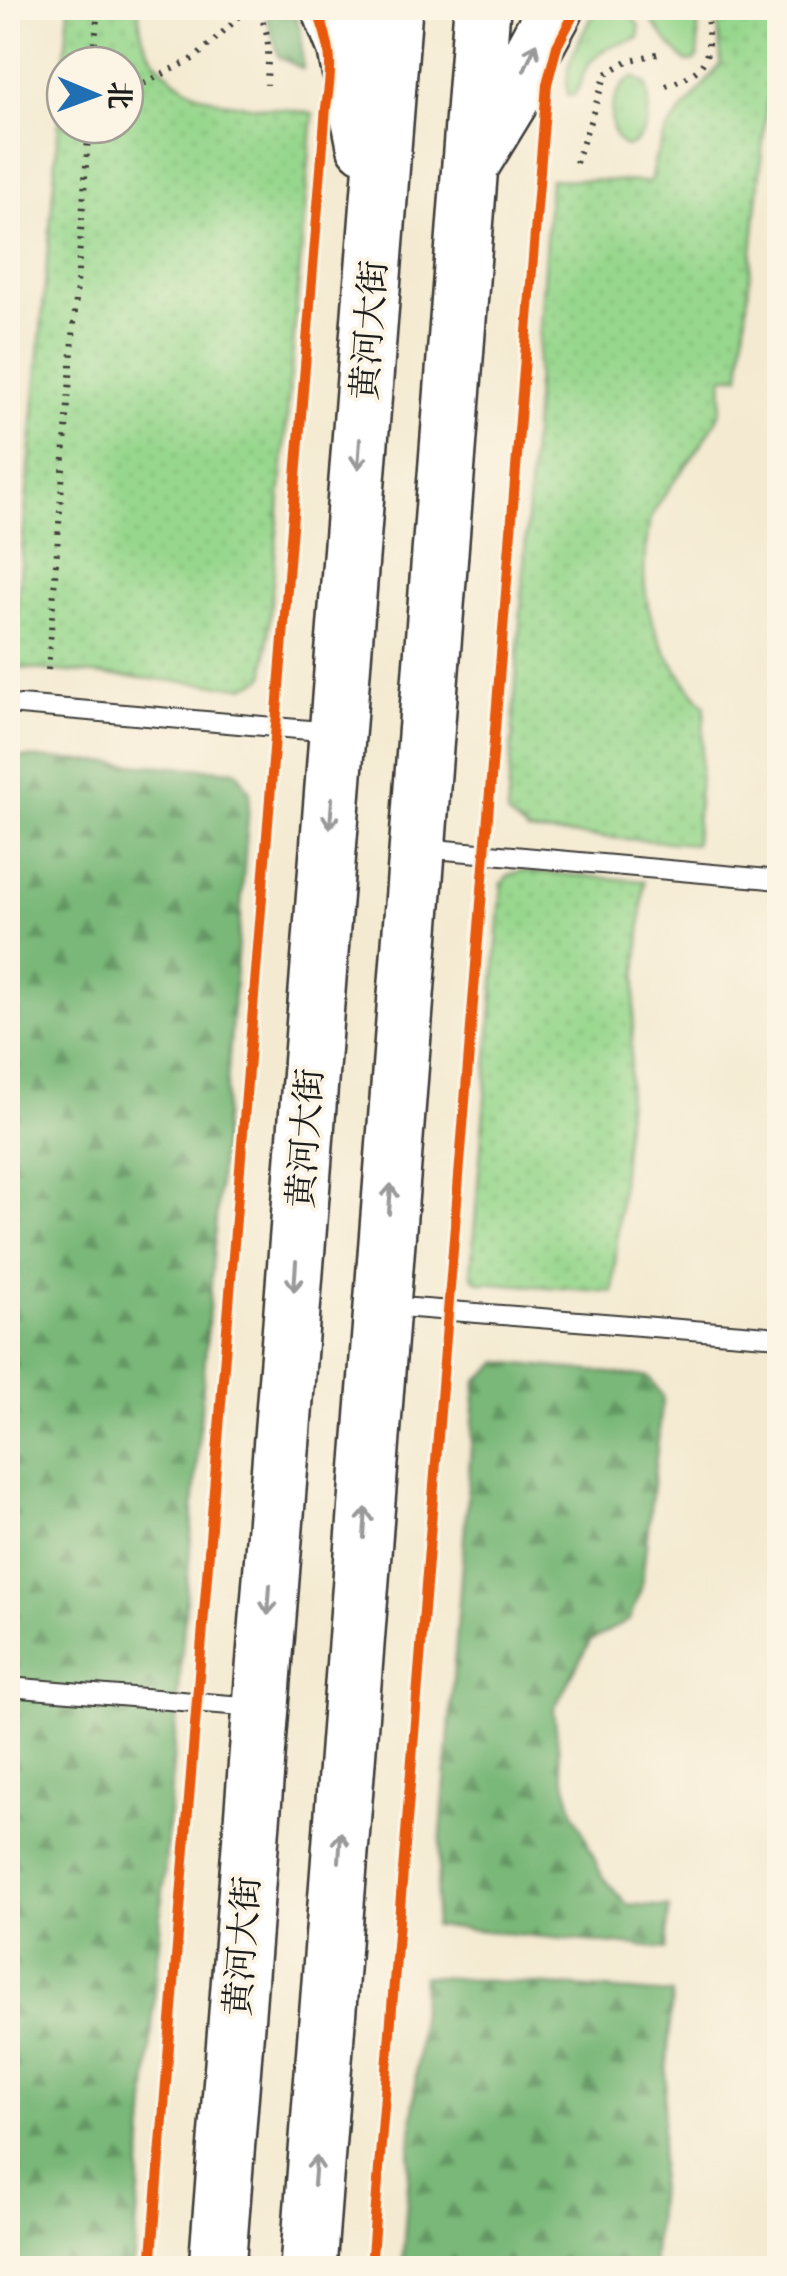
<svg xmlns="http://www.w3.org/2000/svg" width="787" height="2276" font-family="'Sorts Mill Goudy','Noto Serif SC',serif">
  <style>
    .grass { fill: url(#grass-tufts); stroke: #5a7a54; stroke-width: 2.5 }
    .forest { fill: url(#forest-firs); stroke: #4a6a4a; stroke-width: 2.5 }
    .park { fill: url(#park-dots); stroke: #5a7a54; stroke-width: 2.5; fill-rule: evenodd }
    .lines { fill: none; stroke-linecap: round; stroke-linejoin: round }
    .lane-casing { stroke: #3c3b37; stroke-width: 22 }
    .primary-casing { stroke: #3c3b37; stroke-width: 60 }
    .path { stroke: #3c3b37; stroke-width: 6; stroke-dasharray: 2.5 8; stroke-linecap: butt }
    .lane { stroke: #fff; stroke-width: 18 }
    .primary { stroke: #fff; stroke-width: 55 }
    .cycleway-casing { stroke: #fcf5e5; stroke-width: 16 }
    .cycleway { stroke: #e8590c; stroke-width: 10 }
    .oneway { stroke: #999 }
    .labels { text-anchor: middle; stroke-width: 8; stroke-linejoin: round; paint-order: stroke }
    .street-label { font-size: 35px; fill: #1c1c1c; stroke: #fcf5e5 }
  </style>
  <defs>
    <pattern id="grass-tufts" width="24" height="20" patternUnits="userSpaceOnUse" patternTransform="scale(2.5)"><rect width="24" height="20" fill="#97d78d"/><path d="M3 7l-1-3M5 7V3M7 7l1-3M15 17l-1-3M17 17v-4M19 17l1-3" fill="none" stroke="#82b879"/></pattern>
    <pattern id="forest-firs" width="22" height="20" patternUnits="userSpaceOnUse" patternTransform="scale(2.5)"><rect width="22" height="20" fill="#79b878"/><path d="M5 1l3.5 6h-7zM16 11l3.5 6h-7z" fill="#629562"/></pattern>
    <pattern id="park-dots" width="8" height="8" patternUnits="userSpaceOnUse" patternTransform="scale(2.5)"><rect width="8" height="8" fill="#97d78d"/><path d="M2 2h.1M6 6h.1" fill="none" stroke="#82b879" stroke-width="1.8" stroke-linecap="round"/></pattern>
  </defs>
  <rect width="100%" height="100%" fill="#fcf5e5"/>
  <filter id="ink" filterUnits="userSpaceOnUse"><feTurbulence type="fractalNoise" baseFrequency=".01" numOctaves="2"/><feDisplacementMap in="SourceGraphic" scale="20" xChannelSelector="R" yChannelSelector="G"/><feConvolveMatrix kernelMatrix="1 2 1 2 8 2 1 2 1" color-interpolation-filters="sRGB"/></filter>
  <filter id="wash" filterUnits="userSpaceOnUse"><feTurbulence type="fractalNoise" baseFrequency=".0048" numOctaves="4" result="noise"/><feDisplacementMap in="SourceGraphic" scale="40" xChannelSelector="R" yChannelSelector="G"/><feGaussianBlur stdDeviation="2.25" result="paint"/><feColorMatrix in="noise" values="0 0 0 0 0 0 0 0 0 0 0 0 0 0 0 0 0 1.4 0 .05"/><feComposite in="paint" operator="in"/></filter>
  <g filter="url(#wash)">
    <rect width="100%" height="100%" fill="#f4ead1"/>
    <path class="grass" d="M598,8H625L639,26V38C622,44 600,47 588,65C581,75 582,86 574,95H568C562,65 582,33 598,8Z
      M642,8H698V56L694,61L687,62L669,44Z
      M634,77L646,84C652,104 650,142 625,147C603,132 609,88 634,77Z"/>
    <path class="forest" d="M264,8H293L301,32L303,69L279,57Z
      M8,756L237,771L250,792L133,2268H8Z
      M499,1362L649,1377L663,1397L641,1589L629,1620L590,1641L554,1709L560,1763L574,1812L602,1876L626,1904L669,1907L666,1949L434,1926L476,1382Z
      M423,1976L672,1994L653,2268H402Z"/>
    <path class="park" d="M69,8H139C139,34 146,53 165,71C212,115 255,101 313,114L265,674L262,679L244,687L12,667ZM65,65H125V125H65Z
      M717,8H776L740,376H723C722,388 724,403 719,414C704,448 674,477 655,510C648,523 647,539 645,554C639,616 666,661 705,706L695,844L528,832L507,815L550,179L650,182L655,159L667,130L721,64Z
      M521,871L644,881L613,1292L480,1282L474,1279L471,1273L502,883L509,875Z"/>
  </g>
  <g filter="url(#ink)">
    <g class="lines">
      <g class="lane-casing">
        <path id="lane" d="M20,705L332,732
          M423,848L780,880
          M388,1306L780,1337
          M8,1687L255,1707"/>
      </g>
      <g class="primary-casing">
        <path id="primary" d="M330,8L345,46L365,145
          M474,160L513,96L526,63L556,8
          M217,2268L394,8
          M308,2268L482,8"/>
      </g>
      <path class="path" d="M93,65L98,8
        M666,86C714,69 709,55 707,8
        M125,93L195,58L239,17L253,11C274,23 267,63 267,85
        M576,163L606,74L627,61L661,53
        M48,670L89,125"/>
      <use href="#lane" class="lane"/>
      <use href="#primary" class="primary"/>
      <g class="cycleway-casing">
        <path id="cycleway" d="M151,2268L326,107C333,66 332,46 316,8
          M371,2268L547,84L557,46L577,8"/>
      </g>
      <use href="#cycleway" class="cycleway"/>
    </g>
    <defs><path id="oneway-shaft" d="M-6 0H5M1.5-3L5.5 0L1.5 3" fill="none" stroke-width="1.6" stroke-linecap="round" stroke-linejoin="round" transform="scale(2.5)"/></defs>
    <g class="oneway">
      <use href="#oneway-shaft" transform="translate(530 57) rotate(-66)"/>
      <use href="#oneway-shaft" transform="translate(359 454) rotate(94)"/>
      <use href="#oneway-shaft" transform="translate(331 813) rotate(94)"/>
      <use href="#oneway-shaft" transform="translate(390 1199) rotate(-86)"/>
      <use href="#oneway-shaft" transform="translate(295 1276) rotate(94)"/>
      <use href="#oneway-shaft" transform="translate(365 1523) rotate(-86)"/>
      <use href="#oneway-shaft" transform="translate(269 1600) rotate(94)"/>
      <use href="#oneway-shaft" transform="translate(340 1847) rotate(-86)"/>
      <use href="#oneway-shaft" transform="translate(315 2171) rotate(-86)"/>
    </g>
  </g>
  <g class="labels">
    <g class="street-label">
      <text transform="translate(369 330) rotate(-86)" y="12">黄河大街</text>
      <text transform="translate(305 1138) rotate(-86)" y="12">黄河大街</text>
      <text transform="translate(242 1946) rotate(-86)" y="12">黄河大街</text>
    </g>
  </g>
  <rect width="787" height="2276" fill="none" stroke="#fcf5e5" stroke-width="40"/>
  <g transform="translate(95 95) rotate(91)"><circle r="48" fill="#fcf5e5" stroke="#a29e95" stroke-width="2.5"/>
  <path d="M0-8L18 38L0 25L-18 38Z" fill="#1f6fb2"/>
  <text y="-15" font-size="28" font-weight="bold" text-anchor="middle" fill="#1c1c1c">北</text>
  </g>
</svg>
